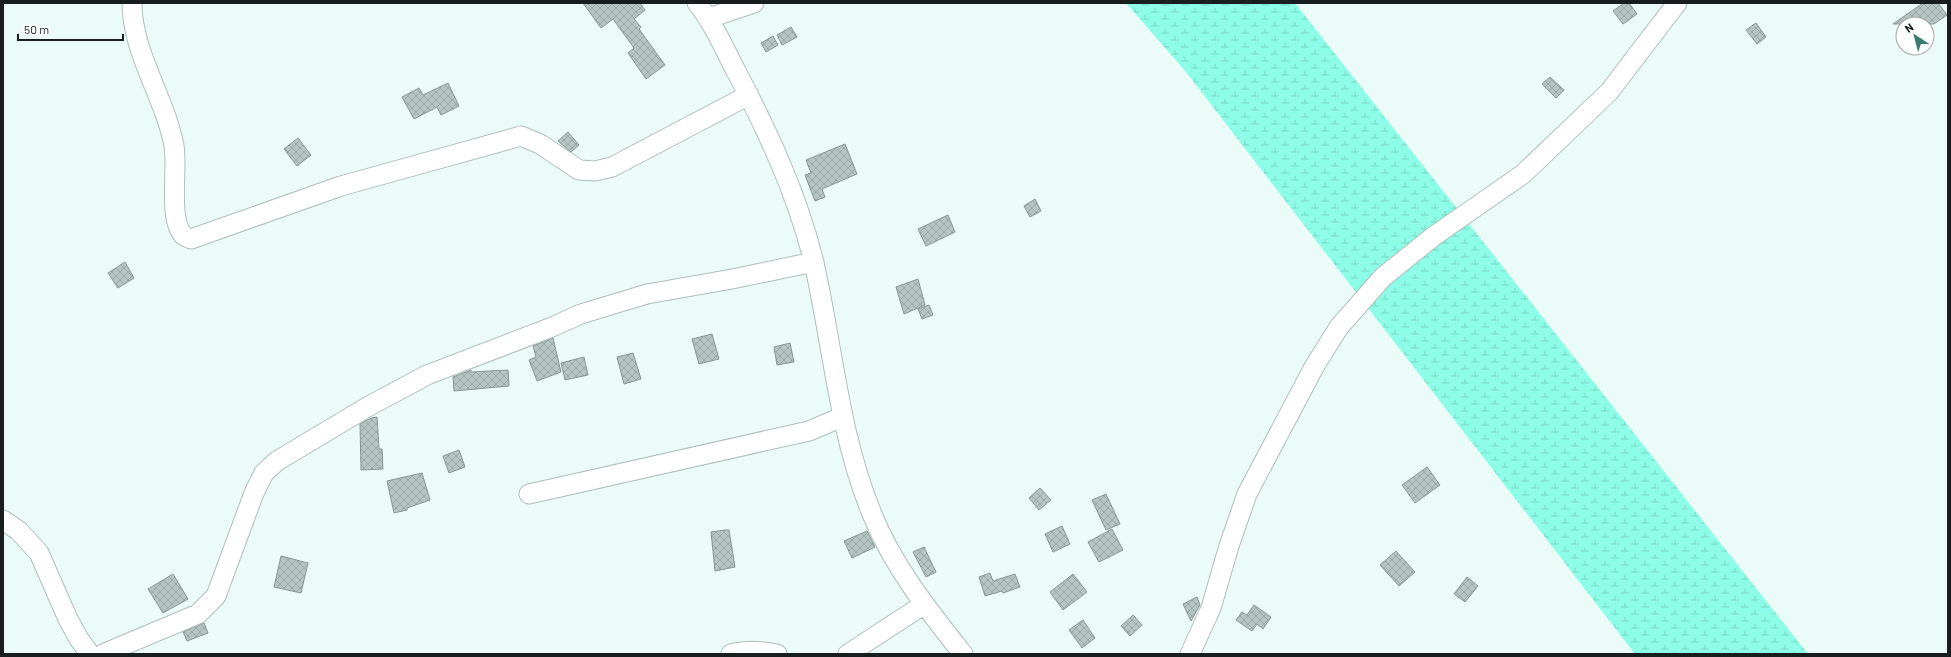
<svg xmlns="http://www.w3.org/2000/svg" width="1951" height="657" font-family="Barlow,sans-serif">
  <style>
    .wetland { fill: url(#wetland-marsh) }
    .building { fill: url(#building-cross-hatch); stroke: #889794 }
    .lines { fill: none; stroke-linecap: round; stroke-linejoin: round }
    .minor-casing { stroke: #afbfbb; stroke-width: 21 }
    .minor { stroke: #fff; stroke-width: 19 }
  </style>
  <defs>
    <pattern id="wetland-marsh" width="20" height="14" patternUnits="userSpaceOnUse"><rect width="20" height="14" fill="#8dfde7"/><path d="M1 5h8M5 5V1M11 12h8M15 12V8" fill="none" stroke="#79d8c6"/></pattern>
    <pattern id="building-cross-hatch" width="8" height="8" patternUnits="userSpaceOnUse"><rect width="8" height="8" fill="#b5c5c1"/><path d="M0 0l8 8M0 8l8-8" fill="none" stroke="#9ba9a5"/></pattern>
  </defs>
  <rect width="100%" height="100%" fill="#ebfcf8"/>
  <path class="wetland" d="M1126,3H1295L1808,654H1635L1186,72Z"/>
  <path class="building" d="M583,3H640L645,10L634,19L641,27L639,29L665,65L646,79L628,53L634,48L613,19L601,28Z
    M1624,3H1629L1637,14L1623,24L1613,11Z
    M1923,3H1938L1947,15L1934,24H1893Z
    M1756,23L1766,37L1757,44L1746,30Z
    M791,27L797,37L782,45L777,35Z
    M773,36L778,45L766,52L761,43Z
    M1550,77L1564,90L1556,98L1542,84Z
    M448,83L459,106L441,115L437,107L414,119L402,97L419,88L423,95Z
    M568,132L579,145L571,152L558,141Z
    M298,138L311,155L297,166L284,149Z
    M845,144L857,174L822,189L825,197L815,201L805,175L811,173L806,160Z
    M1035,199L1041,211L1030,217L1024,206Z
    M948,215L955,232L926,246L918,229Z
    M125,262L134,278L118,288L108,273Z
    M918,279L925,305L904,314L896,287Z
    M929,305L933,315L922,319L918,309Z
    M712,334L719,359L699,364L692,339Z
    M553,338L561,372L537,381L529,360L536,357L533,346Z
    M790,343L794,362L777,365L774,347Z
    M633,353L641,379L624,384L617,357Z
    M584,357L588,375L565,380L561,363Z
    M471,370V372L508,370L509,386L454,391L453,377Z
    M377,417L379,449H382L383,469L361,470L360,424L371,418Z
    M459,450L465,467L449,473L443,456Z
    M1427,467L1440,485L1415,503L1402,485Z
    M422,473L430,500L407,508V510L394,513L387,481Z
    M1040,488L1051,500L1039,510L1029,498Z
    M1106,494L1120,524L1106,530L1092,500Z
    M1062,526L1070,544L1053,552L1045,534Z
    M1112,529L1123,550L1099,562L1088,542Z
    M725,530H729L735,567L715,571L711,532Z
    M867,531L875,547L852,558L844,541Z
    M924,547L936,572L926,577L913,552Z
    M1396,551L1415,572L1399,586L1380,565Z
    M281,556L308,563L301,593L274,587Z
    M990,573L993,581L1015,574L1020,587L1003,593L1002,591L985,596L979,577Z
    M173,574L188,599L163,613L148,589Z
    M1073,574L1087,592L1063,610L1050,592Z
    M1467,577L1478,586L1465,602L1454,594Z
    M1197,597L1200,605L1191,621L1183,604Z
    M1254,605L1271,617L1263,629L1257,624L1252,631L1236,620L1242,612L1247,615Z
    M1133,615L1142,625L1130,636L1121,626Z
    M1083,620L1095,638L1082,648L1069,630Z
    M204,623L208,633L187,641L183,632Z"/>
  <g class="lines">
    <g class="minor-casing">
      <path id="minor" d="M132,3C132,53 165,97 174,146C178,168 168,219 183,235C185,237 189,238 191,239L341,186L521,136L540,144L579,170L595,171L612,167L749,95
        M697,3C714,24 724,48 736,71C768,132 798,196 814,263C833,347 839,434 872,514C893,566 928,610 963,654
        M709,18L754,3
        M529,494L809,431L842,417
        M3,520L19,531L39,553L68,619L79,639L90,654
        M103,654L198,614L216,596L254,493L264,473L277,461L369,406L427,375L552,327L581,314L647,294L732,279L814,262
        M731,654C746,650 762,651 777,654
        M848,654L923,605
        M1190,654L1211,608L1229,546L1247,494L1314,367L1339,327L1383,277L1434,236L1523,174L1609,92L1677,3"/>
    </g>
    <use href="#minor" class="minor"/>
  </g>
  <rect width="1951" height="657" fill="none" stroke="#181e1d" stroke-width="8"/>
  <g transform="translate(1915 36) rotate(324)"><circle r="19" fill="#ffffff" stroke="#a3a5a5"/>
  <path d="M0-3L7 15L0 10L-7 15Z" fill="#387c6f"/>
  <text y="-6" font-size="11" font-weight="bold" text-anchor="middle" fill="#181e1d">N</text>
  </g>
  <path d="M18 34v6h105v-6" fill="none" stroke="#181e1d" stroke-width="2"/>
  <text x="24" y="34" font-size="12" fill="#181e1d" stroke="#ffffff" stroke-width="3" paint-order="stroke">50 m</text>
</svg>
